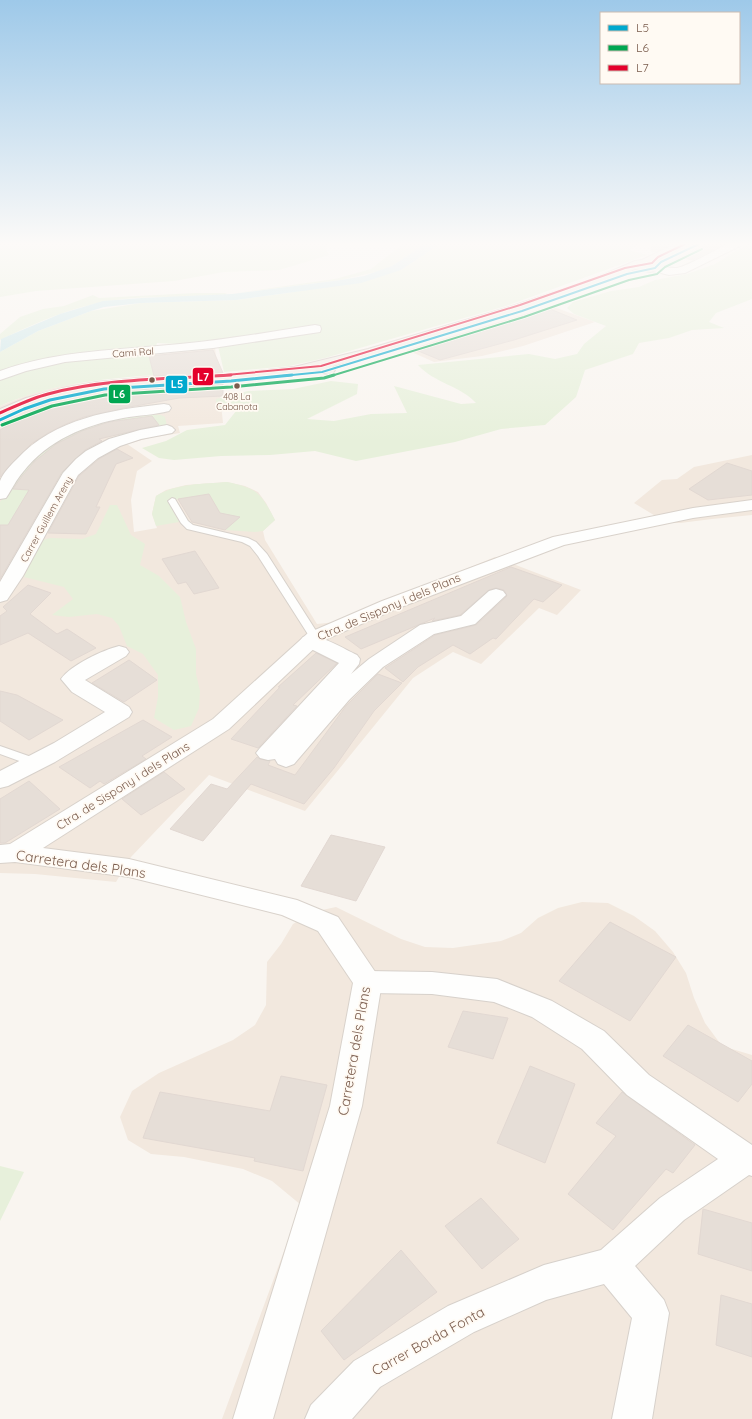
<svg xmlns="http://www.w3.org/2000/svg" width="752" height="1419" font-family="Quicksand,sans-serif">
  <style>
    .residential { fill: #f2e8de }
    .green { fill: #e7f0db }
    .water { fill: #d0e8ea }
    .building { fill: #e6ded7; stroke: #e2d8d2 }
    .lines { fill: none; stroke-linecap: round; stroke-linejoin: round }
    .service-casing { stroke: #d7d1cb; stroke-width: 2 }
    .minor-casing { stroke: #d7d1cb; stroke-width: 2 }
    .secondary-casing { stroke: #d9d2cb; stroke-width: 2 }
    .primary-casing { stroke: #dad1cc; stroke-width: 2 }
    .trunk-casing { stroke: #dad1cc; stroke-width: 2 }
    .service { fill: #fefefd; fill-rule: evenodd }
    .minor { fill: #fefefd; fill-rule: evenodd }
    .secondary { fill: #fefefd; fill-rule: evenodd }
    .primary { fill: #f3eee8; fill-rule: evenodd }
    .trunk { fill: #f2ece8; fill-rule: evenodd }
    .bus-1-far1-casing { stroke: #fffaf3; stroke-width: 3.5 }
    .bus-1-casing { stroke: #fffaf3; stroke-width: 5 }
    .bus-2-far1-casing { stroke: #fffaf3; stroke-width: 3.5 }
    .bus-2-casing { stroke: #fffaf3; stroke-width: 5 }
    .bus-3-far1-casing { stroke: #fffaf3; stroke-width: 3.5 }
    .bus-3-casing { stroke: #fffaf3; stroke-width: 5 }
    .bus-1-far1 { stroke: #00a9ce; stroke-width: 2 }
    .bus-1 { stroke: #00a9ce; stroke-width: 3 }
    .bus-2-far1 { stroke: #00a651; stroke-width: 2 }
    .bus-2 { stroke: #00a651; stroke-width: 3 }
    .bus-3-far1 { stroke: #e4002b; stroke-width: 2 }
    .bus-3 { stroke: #e4002b; stroke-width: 3 }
    .bus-dot { fill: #7a5c4d; stroke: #fffaf3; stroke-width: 1.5 }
    .labels { text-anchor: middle; stroke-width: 3.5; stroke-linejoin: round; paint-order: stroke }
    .far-bus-label { font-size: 9px; fill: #7a5c4d; stroke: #fffaf3 }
    .far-street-label { font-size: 10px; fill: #7a5c4d; stroke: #fffaf3 }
    .street-label { font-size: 12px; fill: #7a5c4d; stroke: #fffaf3 }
    .near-street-label { font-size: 14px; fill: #7a5c4d; stroke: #fffaf3 }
    .line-badge { stroke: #fffaf3; stroke-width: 1.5 }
    .badge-label { font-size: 11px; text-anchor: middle; font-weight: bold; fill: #fff }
  </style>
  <rect width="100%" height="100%" fill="#f9f5f0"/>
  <path class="residential" d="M551,306L595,322L523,346L482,356L434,362L407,350Z
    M215,347L223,423L178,426L180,433L149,438L127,444L152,461L137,471L131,500L134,532L157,528L152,514L156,496L166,490L186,485L227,482L245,486L258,492L266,503L275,520L263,531L265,540L317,624L336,622L495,557L581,590L557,615L539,608L481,664L453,652L413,678L305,811L209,775L131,857L116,882L35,874L0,873V406L32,393L66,385L154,375L149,353Z
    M752,455V515L712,519L680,523H671L662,520L634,503L662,480L677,479L694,467Z
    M582,902L608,903L634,916L655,931L673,952L686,973L694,998L705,1023L722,1046L752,1055V1419H222L301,1205L272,1181L243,1169L184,1157L151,1154L128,1140L120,1117L132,1091L159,1073L233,1040L255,1025L266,1005L267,962L281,944L293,924L313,912L336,907L401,939L425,947L453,948L501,941L521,933L538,918L558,908Z"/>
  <path class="green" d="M0,244H330L325,248L329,255L279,270L224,272L174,281L36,291L0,297Z
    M403,244H425L392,266L380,271L341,280L237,293L335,279L371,269Z
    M440,244H640L629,250L647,255L506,306L325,358L289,366L224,372L218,346L157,343L156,347L82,352L34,361L149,353L154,375C101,379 49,384 0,406V352L38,331L91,311L141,303L236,300L288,293L401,270Z
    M747,244H752V299L716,313L709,322L724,328L692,330L669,338L639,343L633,354L585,370L576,397L545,425L501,429L455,442L356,461L315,451L270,455L221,456L174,460L159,458L142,448L166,441L187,430L225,425L236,411L216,407V399L248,391L293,389L331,381L358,384L357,394L307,419L334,421L371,414L407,413L394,386L461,404L476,403C461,386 434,383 418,365L529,354L555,359L577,354L584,344L606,326L574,314L567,308L573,302L611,291L639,287L655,280L687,274L715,264Z
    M195,293H225L227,294C222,296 213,296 206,296C179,298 151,296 124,299C81,303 39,321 0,340V334L20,317L43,309L64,306L93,295L99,298Z
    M144,414L161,415L165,417L167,426L161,427L124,421L131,433L112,436L103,433L105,431L81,454L83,455L70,464L57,480H29V490L25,497H48L45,503L26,502L13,525H2L0,528V502L15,478L22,469L58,439L99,422Z
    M227,482C257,488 261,493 275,520L263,531L255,532L225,530L220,513L209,494L168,501L179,522L156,526L152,514L156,496C177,483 203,484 227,482Z
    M110,505H117L131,535L145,544L140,565L159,576L180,597L186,622L196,649V674L200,691L199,708L191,726L174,730L154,718L158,697V675L143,654L127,646L119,626L112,618L97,614L69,617L52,615L73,599L64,587L24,577L34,550L43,540L50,538L82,539L96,534Z
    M0,1166L24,1172L0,1221Z"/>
  <path class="water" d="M425,244H440L401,270L361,283L236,300L141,303L104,307L91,311L38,331L0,352L1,339L60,314L103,301L142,298L232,294L341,280L364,276L392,266Z"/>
  <path class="building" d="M652,244H671L656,252L651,251Z
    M705,244H724L693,260L683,258L704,247Z
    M550,309L577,320L514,340L440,360L416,350Z
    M213,350L223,373L154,376L149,356Z
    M223,384V396L179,398L124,408L84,417L66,424L48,433L31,444L9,466L0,477V430L24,416L56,404L96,396L150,389Z
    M152,416L159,425L99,439L102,441L85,450L62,472L0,579V525H8L29,490L13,489L22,476L34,462L56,444L82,431L109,422Z
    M117,449L133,458L116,464L96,507H100L86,534L48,533L79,476L99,459Z
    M727,463L752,471V495L708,500L689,489Z
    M209,494L220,513L240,517L225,530L192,522L178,499Z
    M195,551L210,574L219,588L194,594L186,582L178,584L162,559Z
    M511,567L562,585L543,602L534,599L496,639L493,638L470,654L453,645L418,667L403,682L385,668L435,635L476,625L507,596L504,590L496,588L489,590L460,615L432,621L435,618L361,649L345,637Z
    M28,585L51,593L30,614L57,634L67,629L96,648L71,661L28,633L0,645V616L7,611L3,607Z
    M316,653L337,663L293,705L297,706L258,748L231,739L280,687H278Z
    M129,660L157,680L124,702L92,683Z
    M378,674L402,683L374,711L334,768L304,804L251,784L203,841L170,829L211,784L227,789L257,757L260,759L270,761L268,765L295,775L346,706Z
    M0,691L17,695L63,720L29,740L0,721Z
    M143,720L172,737L142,756L146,759L104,784L100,781L90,788L59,767Z
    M164,772L185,789L141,815L122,799Z
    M29,781L60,809L5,843H0V799Z
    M331,835L385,847L356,901L301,886Z
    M610,922L676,957L630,1021L559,981Z
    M463,1011L508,1018L493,1059L448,1047Z
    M688,1025L752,1061V1084L738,1102L663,1056Z
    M530,1066L575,1084L545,1163L497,1143Z
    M281,1076L327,1085L303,1171L254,1161L255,1158L143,1138L160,1092L270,1111Z
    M622,1092L695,1145L673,1173L666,1169L613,1230L568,1194L616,1136L596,1123Z
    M481,1198L519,1239L482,1269L445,1226Z
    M703,1209L752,1223V1271L698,1254Z
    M401,1250L437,1292L344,1360L321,1331Z
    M721,1295L752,1304V1357L716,1345Z"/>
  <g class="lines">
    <g class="service-casing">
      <path id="service" d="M172,498L175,499L188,521L193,525L248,538L256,542L267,554L320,637L319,639H311L258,556L250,546L242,542L187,529L181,523L168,501Z
        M0,746L40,760L42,763L40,766L36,767L0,754Z"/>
    </g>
    <g class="minor-casing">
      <path id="minor" d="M727,244H741L740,246L685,273L669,275L649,270L647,268L649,266C658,263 667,269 677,268C687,266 716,250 727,244Z
        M315,325L320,326L321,329L320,332L213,348L65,362L26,371L0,380V371C58,350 119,350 180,344C225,340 270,332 315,325Z
        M164,404L169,405L171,408L169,411C154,415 139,415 123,418C85,425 48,440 23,472C16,480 12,489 6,498L0,499C0,494 0,486 0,481C3,473 11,465 17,459C55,418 111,410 164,404Z
        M167,425L172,427L175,430L172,433L141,439L120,446L98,458L78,475L23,576L7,600L0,602V582L63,473L76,459L86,451L109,439L140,430Z
        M496,589L503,591L506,595L475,624L434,634L383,667L349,700L294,764L286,767L278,764L275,759L268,760L260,758L256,753L260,748L339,663L303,645L300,641L303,637C319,633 342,648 357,655L360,659L359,664L351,674L369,659L420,625L461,616L489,591Z
        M119,646L126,648L129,652L126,656L85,680L129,707L132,712L129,717L55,762L8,786L0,788V771L54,743L105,712L72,692L61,679C71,665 103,650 119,646Z
        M368,971L432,972L497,979L552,1001L604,1031L649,1075L752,1145V1176L749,1175L684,1220L635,1266L664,1300L669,1313L652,1419H612L632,1318L604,1284L546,1300L474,1332L380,1387L352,1419H305L311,1405L354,1361L448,1306L544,1265L601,1250L660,1198L718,1159L627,1095L582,1049L532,1017L494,1002L432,994L368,993L358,990L354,982L358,974Z"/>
    </g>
    <g class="secondary-casing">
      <path id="secondary" d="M752,500V510L693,518L564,545L396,609L322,641L229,729L43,848L129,859L297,900L338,917L382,982L362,1106L273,1419H233L330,1106L353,983L318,931L282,915L129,877L15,862L0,863V845L10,844L213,719L308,633L382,601L553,537L693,508Z"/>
    </g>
    <g class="primary-casing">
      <path id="primary" d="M675,244H689L688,246L656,261L664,266L660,270L650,272L635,269L599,284L514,314L377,355L333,366L335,370L333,373L328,374L323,373L321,370L265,379L97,391L65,397L37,404L0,418V409L26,398L64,388L97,382L130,379L231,374L294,367L368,349L506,308L591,280L635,261L642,260Z"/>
    </g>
    <g class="trunk-casing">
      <path id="trunk" d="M690,244H704L703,246L661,267H653L651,265L653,263Z"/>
    </g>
    <use href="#service" class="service"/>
    <use href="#minor" class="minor"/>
    <use href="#secondary" class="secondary"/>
    <use href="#primary" class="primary"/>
    <use href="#trunk" class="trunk"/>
    <g class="bus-1-far1-casing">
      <path id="bus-1-far1" d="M282,376L322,372L522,311L627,274L655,268L661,262L699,244"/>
    </g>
    <g class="bus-1-casing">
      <path id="bus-1" d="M0,420L24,409L50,400L104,389L231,381L292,375"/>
    </g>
    <g class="bus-2-far1-casing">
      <path id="bus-2-far1" d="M331,376L524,317L629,280L657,274L665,267L702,249"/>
    </g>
    <g class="bus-2-casing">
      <path id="bus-2" d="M2,425L52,406L105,395L231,387L324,378L334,375"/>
    </g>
    <g class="bus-3-far1-casing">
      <path id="bus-3-far1" d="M215,376L321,366L520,305L625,268L652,263L658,257L685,244"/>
    </g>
    <g class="bus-3-casing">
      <path id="bus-3" d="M0,413C16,406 32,398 48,394C108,378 170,379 231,375"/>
    </g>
    <use href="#bus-1-far1" class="bus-1-far1"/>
    <use href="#bus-1" class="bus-1"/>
    <use href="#bus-2-far1" class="bus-2-far1"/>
    <use href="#bus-2" class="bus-2"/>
    <use href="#bus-3-far1" class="bus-3-far1"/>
    <use href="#bus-3" class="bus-3"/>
  </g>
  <linearGradient id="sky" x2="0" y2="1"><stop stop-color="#9ec9e9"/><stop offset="0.55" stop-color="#fcfaf8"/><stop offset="1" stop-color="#fcfaf8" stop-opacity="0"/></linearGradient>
  <rect width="752" height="443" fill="url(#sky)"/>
  <g class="bus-dot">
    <circle cx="152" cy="380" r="3.5"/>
    <circle cx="237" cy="386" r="3.5"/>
  </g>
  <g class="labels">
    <g class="far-bus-label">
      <text x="237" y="400">408 La<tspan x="237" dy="10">Cabanota</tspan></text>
    </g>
    <g class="far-street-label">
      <text transform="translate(133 352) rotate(-4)" y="4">Cami Ral</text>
      <text transform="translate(46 519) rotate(-61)" y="4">Carrer Guillem Areny</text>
    </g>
    <g class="street-label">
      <text transform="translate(389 607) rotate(-23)" y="4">Ctra. de Sispony i dels Plans</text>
      <text transform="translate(123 786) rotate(-32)" y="4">Ctra. de Sispony i dels Plans</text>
    </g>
    <g class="near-street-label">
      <text transform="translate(81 864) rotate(8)" y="5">Carretera dels Plans</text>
      <text transform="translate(354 1051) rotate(-80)" y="5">Carretera dels Plans</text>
      <text transform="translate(428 1341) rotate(-29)" y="5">Carrer Borda Fonta</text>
    </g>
  </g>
  <g class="line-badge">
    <rect x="192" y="367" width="22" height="19" rx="4" fill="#e4002b"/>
    <rect x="165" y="375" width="23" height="19" rx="4" fill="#00a9ce"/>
    <rect x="108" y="384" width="23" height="20" rx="4" fill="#00a651"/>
  </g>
  <g class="badge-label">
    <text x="203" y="381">L7</text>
    <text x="177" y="388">L5</text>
    <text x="119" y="398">L6</text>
  </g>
  <rect x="600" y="12" width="140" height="72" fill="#fffaf3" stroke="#cabbb1"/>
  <rect x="608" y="25" width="20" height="6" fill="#00a9ce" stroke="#cabbb1"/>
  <text x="636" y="32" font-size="12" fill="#7a5c4d">L5</text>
  <rect x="608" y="45" width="20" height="6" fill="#00a651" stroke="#cabbb1"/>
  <text x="636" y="52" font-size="12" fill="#7a5c4d">L6</text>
  <rect x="608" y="65" width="20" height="6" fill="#e4002b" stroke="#cabbb1"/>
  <text x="636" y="72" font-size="12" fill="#7a5c4d">L7</text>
</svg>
